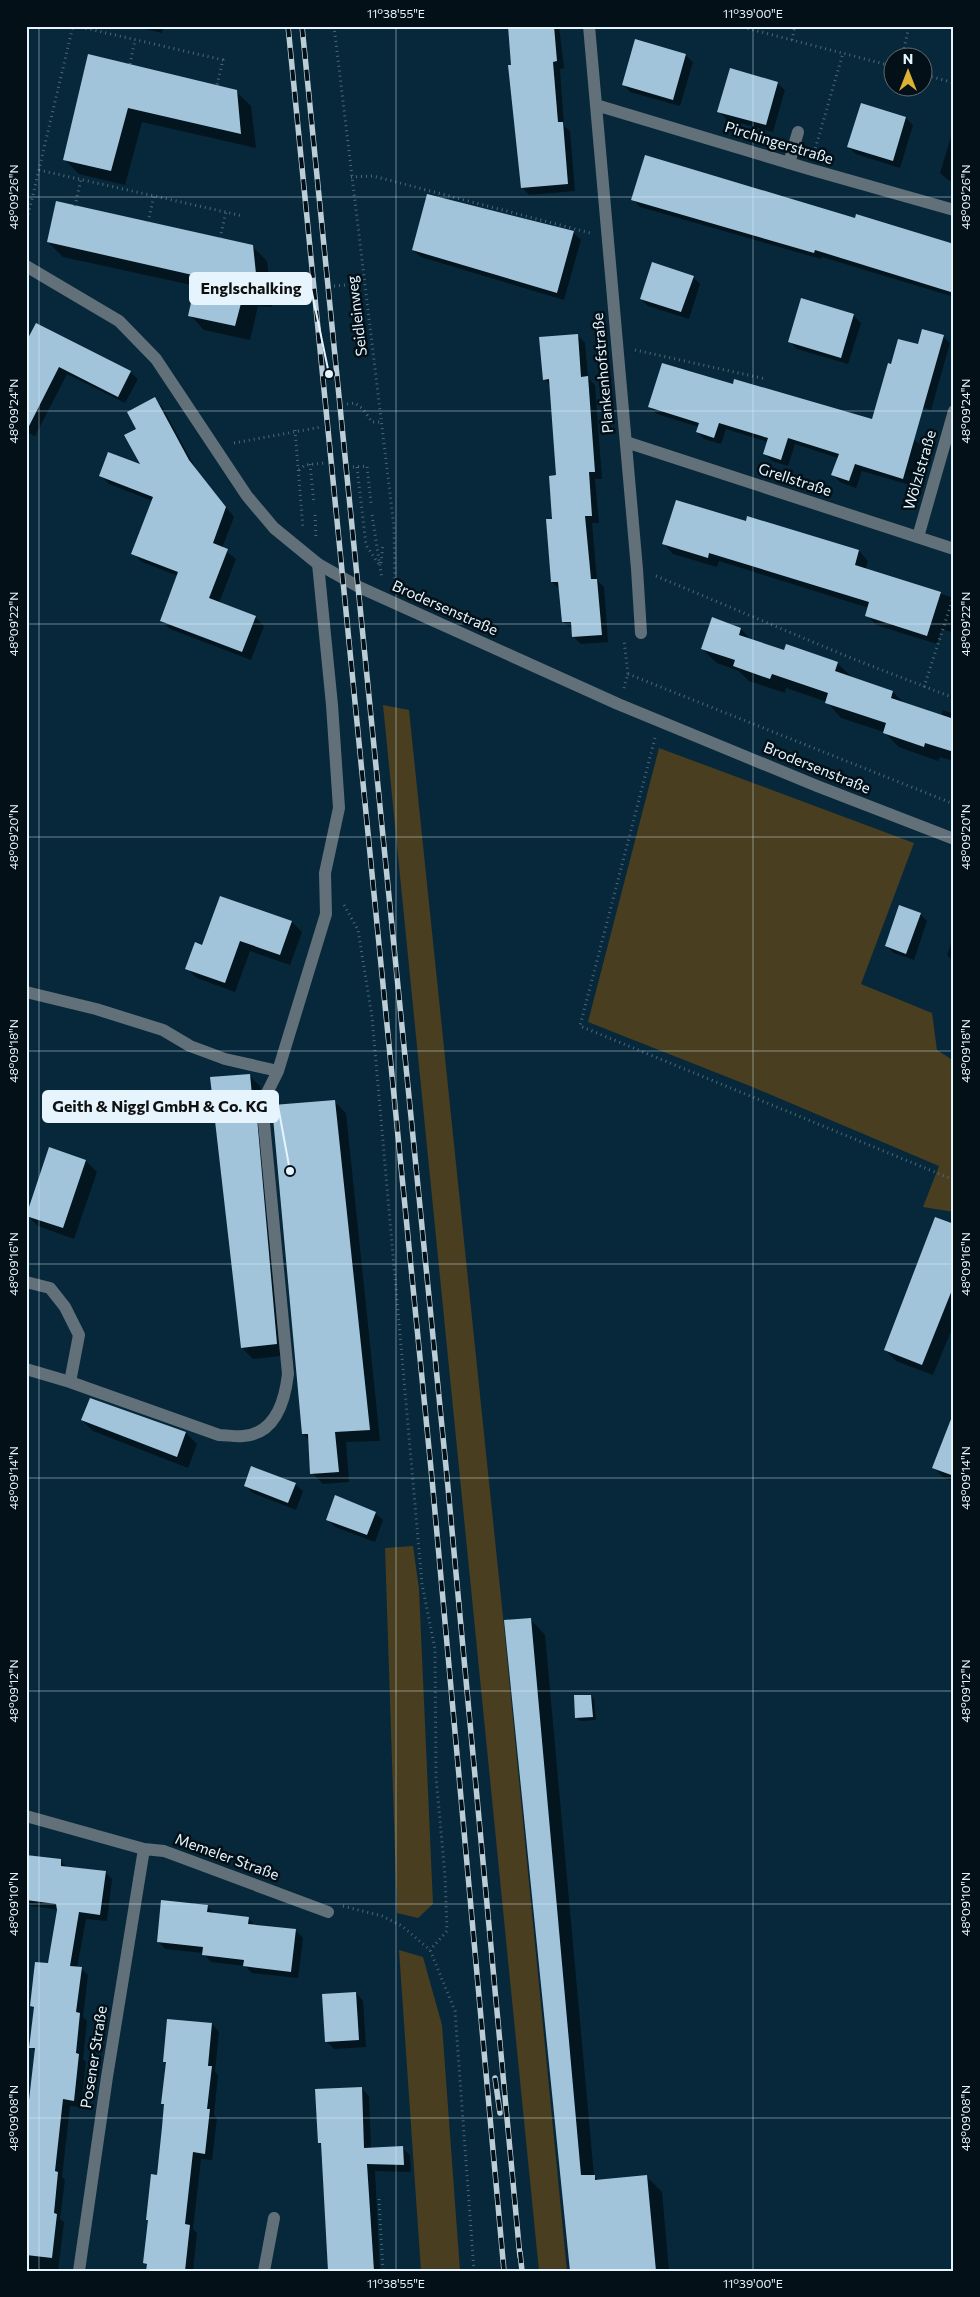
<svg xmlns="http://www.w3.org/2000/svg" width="980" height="2297" font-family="Commissioner,sans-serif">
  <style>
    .green { fill: #493e20 }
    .shadow { fill: #0007 }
    .building { fill: #a1c4db }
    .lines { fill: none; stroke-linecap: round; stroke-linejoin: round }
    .path { stroke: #4d6878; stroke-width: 3; stroke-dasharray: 1 4; stroke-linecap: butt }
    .service { stroke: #627079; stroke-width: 12 }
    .minor { stroke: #627079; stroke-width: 12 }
    .rail-casing { stroke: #bbced8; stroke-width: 5.5 }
    .rail { stroke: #041017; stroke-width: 4; stroke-dasharray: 11; stroke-linecap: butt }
    .ticks { fill: none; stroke: #e5f4fd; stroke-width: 1; stroke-opacity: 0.45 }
    .labels { text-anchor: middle; stroke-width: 5; stroke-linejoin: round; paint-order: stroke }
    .street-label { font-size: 15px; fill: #e5f4fd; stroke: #041017 }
    .leader { fill: none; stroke: #e5f4fd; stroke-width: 2 }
    .callout-dot { fill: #e5f4fd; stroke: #041017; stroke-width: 2 }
    .callout { fill: #e5f4fd; stroke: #e5f4fd; stroke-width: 2 }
    .callout-label { font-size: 16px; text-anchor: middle; font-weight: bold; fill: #111 }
    .neatline { fill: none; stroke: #e5f4fd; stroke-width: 2 }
    .ticks-label { font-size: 12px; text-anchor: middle; fill: #e5f4fd }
  </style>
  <rect width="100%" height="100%" fill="#07283a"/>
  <path class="green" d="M383,705L409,710L503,1617L567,2271H539Z
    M659,748L914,843L861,984L932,1013L937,1050L954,1061V1212L923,1207L939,1166L750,1086L588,1022Z
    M413,1546L419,1589L433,1904L418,1918L397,1913L385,1548Z
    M399,1950L423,1957L442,2025L460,2271H421Z"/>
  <path class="shadow" d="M133,26H164L162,33Z
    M509,26H559L564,68L560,69L564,126L570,131L575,191L529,195L522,187L509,66H512Z
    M685,55L693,62L680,106L630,92L623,84Z
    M89,56L236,91L251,106L256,148L142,122L125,185L79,174L64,159Z
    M777,83L785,90L773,132L726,119L719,111Z
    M906,118L913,125L900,168L856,154L848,147Z
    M953,130H954V182L948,180L940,173Z
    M633,199L856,219L954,245V297L822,257L821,259L640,207Z
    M573,232L581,240L564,300L421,257L413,250Z
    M48,242L252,246L267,261L272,307L258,306L250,340L204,330L190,315L196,286L63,257Z
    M693,277L700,284L689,319L648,306L641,299Z
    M853,315L861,323L848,364L797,349L789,341Z
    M577,335L585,343L588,378L595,385L602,479H595L599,523H592L597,580L604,587L608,642L581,644L573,636V629L563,622L560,590L552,582L554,520L558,476L551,386L544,379Z
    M943,336L950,343L931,410L921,407L912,438L922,446L910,485L862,471L856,488L840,482L833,475L838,458L795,444L788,466L772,461L765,454L768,442L726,429L721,444L704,439L697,432L699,427L657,414L650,407L733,386L873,420L891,365L919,346Z
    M26,345L130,372L138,379L125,403L67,374L35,436L26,432Z
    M155,399L163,408L197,471L234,517L222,548L236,559L219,603L255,617L264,626L251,660L170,629L161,621L178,576L142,562L133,553L153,501L109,484L100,475L142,466L137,429Z
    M747,523L859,551L868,561L865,570L954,598V633L942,629L937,644L876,625L867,615L869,608L719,561L717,567L673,554L664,544Z
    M741,629L752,641L785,652L837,663L853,678L893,692L905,704L941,716L943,710L954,714V761L940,757L938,761L899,747L884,732L841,718L827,702L786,688L785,693L749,681L739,671L717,663L702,649Z
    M920,914L927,921L914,960L894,953L886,946Z
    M292,922L302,932L290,965L250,951L235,992L197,978L187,968L203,947Z
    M954,935V962L947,955Z
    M249,1075L260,1086L288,1355L253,1359L242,1348Z
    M335,1102L346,1113L380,1441L346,1442L349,1482L323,1484L312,1473L309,1440L303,1434L273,1123L274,1106Z
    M50,1148L86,1161L97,1172L74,1239L38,1226L27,1215Z
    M954,1226V1324L933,1375L896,1361L885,1350Z
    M82,1420L186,1433L197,1444L188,1468L93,1431Z
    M954,1435V1482L944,1478L933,1467Z
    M295,1484L303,1491L296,1510L253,1493L245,1486Z
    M375,1513L383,1520L375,1542L335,1527L327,1519Z
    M531,1620L545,1635L594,2176L599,2181L647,2177L662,2192L669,2271H571Z
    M591,1696L594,1699L596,1720L580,1721L576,1717Z
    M26,1855L61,1861L68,1868L105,1872L112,1879L107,1921L86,1919L77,1968H81L88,1975L83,2017L87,2021L83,2059L86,2062L81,2107L70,2106L62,2177L65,2180L60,2219L64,2222L58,2271H26V2124L36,2052L31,2047L35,2009L31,2006L49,1964L58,1910L26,1905Z
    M207,1906L215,1914L248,1918L255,1925L295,1930L303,1938L298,1978L252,1973L245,1966L211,1962L203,1953L165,1949L158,1941Z
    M356,1993L363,2001L366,2047L334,2049L326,2041Z
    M212,2024L219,2032L215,2072L218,2075L214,2115L217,2118L212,2160L201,2159L193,2229L197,2233L193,2271H147L148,2266L145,2263L149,2222L147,2219L158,2176L165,2106L163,2104L167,2064L164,2061Z
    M361,2088L369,2096L371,2149L402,2148L410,2155L411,2172L375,2171L380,2271H329L322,2146L319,2142Z"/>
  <path class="building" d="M508,26H554L557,61L553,62L558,122H563L568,184L521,188L508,65H511Z
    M635,39L686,54L673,100L622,85Z
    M88,54L237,90L241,134L128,108L111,171L63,160Z
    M730,68L778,82L766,125L717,112Z
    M861,103L906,117L893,161L847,147Z
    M645,155L855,218L856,214L954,244V293L815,250L814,253L631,200Z
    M427,194L574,231L557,293L412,250Z
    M56,201L253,245L258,293L244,292L235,326L188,316L197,276L47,242Z
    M652,262L694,276L681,312L640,299Z
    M801,298L854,314L841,358L788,342Z
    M36,323L131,371L118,397L59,367L26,432V342Z
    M922,329L944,335L903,479L855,464L849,481L831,475L839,454L788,438L781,460L763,454L768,438L719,423L714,438L696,432L699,423L648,407L662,363L733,384L734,379L872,419L888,363L891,364L898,339L918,344Z
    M578,334L581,377L588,376L595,472H589L592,516H585L591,579H597L602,635L572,637L571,622H562L558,582H551L546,519H552L549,476L556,475L549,379L543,380L539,337Z
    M155,397L189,460L226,507L213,543L228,549L209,598L256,616L242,652L160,621L178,572L131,554L153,497L99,476L108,452L140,464L124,435L136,429L127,412Z
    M676,500L746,521L747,516L859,550L855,565L941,592L927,636L865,616L869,602L709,553L708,558L662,544Z
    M712,617L741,628L739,635L784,650L786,644L838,662L835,671L893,691L891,698L954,719V752L925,743L924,747L883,733L886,723L825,703L828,693L772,674L770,679L733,666L735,660L701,649Z
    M220,896L292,921L280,955L240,941L225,983L185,969L195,942L202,945Z
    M899,905L921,913L906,954L885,946Z
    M250,1074L253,1106H256L277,1344L241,1348L210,1077Z
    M335,1100L370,1430L335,1432L339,1472L310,1474L308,1434H302L272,1107L273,1105Z
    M49,1147L86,1160L63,1228L26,1216Z
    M935,1217L954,1224V1285L922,1365L884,1350Z
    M90,1398L186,1432L177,1457L81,1420Z
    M953,1414H954V1476L932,1468Z
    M251,1466L296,1483L288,1503L244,1486Z
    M335,1495L376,1512L367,1535L326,1520Z
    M531,1618L581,2175H595V2180L647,2175L656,2271H570L504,1620Z
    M574,1695H591L593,1717L575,1718Z
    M26,1855L61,1859V1866L106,1871L100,1915L79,1912L70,1966L82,1967L76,2012L80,2013L76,2053L79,2054L74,2101L63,2099L55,2171L58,2172L54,2213L57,2214L52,2258L26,2255V2126L35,2048H29L34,2007L30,2006L35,1962L48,1963L57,1910L56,1904L26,1900Z
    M161,1900L208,1905L207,1912L249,1917L248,1924L296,1929L291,1972L243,1966L244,1960L202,1955L203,1947L157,1942Z
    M356,1992L359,2040L325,2042L322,1994Z
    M167,2019L212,2023L208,2066H212L207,2109H210L205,2154L193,2152L185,2224L190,2225L185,2271H146L147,2264L143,2263L148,2220H146L151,2174L157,2175L162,2127L164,2104H161L166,2062H163Z
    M362,2087L364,2148L403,2146L404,2165L367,2164L374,2271H328L321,2143H318L315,2089Z"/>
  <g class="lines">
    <path class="path" d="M76,26L223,60L217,85
      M334,26L394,527L395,585
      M738,26L892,66
      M792,40L795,26
      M902,58L909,26
      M130,64L135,40
      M922,74L954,83
      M814,153L843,53
      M39,170L243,216
      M351,177L373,176L590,233
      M75,206L81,179
      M148,222L154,196
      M26,224L73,26
      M220,238L226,212
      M334,286L364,283
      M635,350L766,379
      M347,404L355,403L363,409L372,422H381
      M295,430L303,529
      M234,443L321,427
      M310,464L314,504
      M353,467L367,466L371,503
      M357,467L366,545L380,566
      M299,470L305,465L325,463
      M315,515L316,539
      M372,515L382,579
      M381,563L383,544
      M656,576L851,658L954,698
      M628,674L954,804
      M924,687L954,595
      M624,688L628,674L624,640
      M655,738L580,1026L954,1180
      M344,905L358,930L372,1017L422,1584L435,1649L436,1777L445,1875L447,1931L430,1950
      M343,1906L382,1916L402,1926L430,1950L455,2011L474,2271
      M379,2199L383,2271"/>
    <path class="service" d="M789,163L798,132
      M26,992L96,1009L163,1030L190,1046L225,1059L278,1071
      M26,1282L50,1288L65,1307L79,1335L70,1382
      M26,1369L70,1382L219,1435C227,1435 236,1437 243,1436C276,1434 285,1400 288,1374L264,1123V1106L267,1093L278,1071L326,914L325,873L339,808L332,705L318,564"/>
    <path class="minor" d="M589,26L637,569L641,633
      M596,105L809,169L954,210
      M26,266L119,321L156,359L247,496L274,528L318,564L359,587L618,704L817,786L954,839
      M626,442L954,549
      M918,537L954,411
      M26,1816L144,1849L164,1851L328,1912
      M79,2271L107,2077L144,1849
      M264,2271L274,2218"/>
    <g class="rail-casing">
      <path id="rail" d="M288,26L432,1479L504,2271
        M302,26L447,1477L520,2257
        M495,2078L500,2113
        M520,2252L522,2271"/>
    </g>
    <use href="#rail" class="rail"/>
  </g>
  <path class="ticks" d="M39,26V2271M396,26V2271M753,26V2271M26,197H954M26,411H954M26,624H954M26,837H954M26,1051H954M26,1264H954M26,1478H954M26,1691H954M26,1904H954M26,2118H954"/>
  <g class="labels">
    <g class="street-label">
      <text transform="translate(779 143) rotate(17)" y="5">Pirchingerstraße</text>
      <text transform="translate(357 316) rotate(-97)" y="5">Seidleinweg</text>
      <text transform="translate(603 373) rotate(-95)" y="5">Plankenhofstraße</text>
      <text transform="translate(920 470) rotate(-74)" y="5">Wölzlstraße</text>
      <text transform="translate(795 480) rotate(18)" y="5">Grellstraße</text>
      <text transform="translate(445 608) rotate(24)" y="5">Brodersenstraße</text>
      <text transform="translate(817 768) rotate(22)" y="5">Brodersenstraße</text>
      <text transform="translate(227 1857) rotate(20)" y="5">Memeler Straße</text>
      <text transform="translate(94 2057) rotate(-81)" y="5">Posener Straße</text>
    </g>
  </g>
  <path class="leader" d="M329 374L311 288M290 1171L278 1106"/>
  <g class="callout-dot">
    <circle cx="329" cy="374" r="5"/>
    <circle cx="290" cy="1171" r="5"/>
  </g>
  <g class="callout">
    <rect x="190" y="273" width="121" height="31" rx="5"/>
    <rect x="43" y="1091" width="235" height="31" rx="5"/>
  </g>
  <g class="callout-label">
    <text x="251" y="294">Englschalking</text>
    <text x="160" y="1112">Geith &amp; Niggl GmbH &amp; Co. KG</text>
  </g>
  <rect width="980" height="2297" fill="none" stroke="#041017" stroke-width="55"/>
  <g transform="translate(908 72)"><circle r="24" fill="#041017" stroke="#5e6b73"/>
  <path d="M0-4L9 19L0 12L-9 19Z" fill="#dbb233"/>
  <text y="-8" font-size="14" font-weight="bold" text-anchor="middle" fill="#e5f4fd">N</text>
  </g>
  <rect x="28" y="28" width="924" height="2242" class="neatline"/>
  <g class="ticks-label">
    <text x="396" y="18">11°38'55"E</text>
    <text x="753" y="18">11°39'00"E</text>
    <text transform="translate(14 197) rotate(-90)" y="4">48°09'26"N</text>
    <text transform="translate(966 197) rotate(-90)" y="4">48°09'26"N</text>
    <text transform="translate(14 411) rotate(-90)" y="4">48°09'24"N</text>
    <text transform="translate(966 411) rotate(-90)" y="4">48°09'24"N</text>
    <text transform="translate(14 624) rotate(-90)" y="4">48°09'22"N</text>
    <text transform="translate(966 624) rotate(-90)" y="4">48°09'22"N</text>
    <text transform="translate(14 837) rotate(-90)" y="4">48°09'20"N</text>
    <text transform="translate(966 837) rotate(-90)" y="4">48°09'20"N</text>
    <text transform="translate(14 1051) rotate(-90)" y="4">48°09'18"N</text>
    <text transform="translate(966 1051) rotate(-90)" y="4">48°09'18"N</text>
    <text transform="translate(14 1264) rotate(-90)" y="4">48°09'16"N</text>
    <text transform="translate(966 1264) rotate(-90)" y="4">48°09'16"N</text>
    <text transform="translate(14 1478) rotate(-90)" y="4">48°09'14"N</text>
    <text transform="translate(966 1478) rotate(-90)" y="4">48°09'14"N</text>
    <text transform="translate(14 1691) rotate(-90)" y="4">48°09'12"N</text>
    <text transform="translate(966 1691) rotate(-90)" y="4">48°09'12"N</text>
    <text transform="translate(14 1904) rotate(-90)" y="4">48°09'10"N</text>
    <text transform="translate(966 1904) rotate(-90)" y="4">48°09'10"N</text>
    <text transform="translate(14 2118) rotate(-90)" y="4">48°09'08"N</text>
    <text transform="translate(966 2118) rotate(-90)" y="4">48°09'08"N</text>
    <text x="396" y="2288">11°38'55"E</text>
    <text x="753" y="2288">11°39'00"E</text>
  </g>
</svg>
